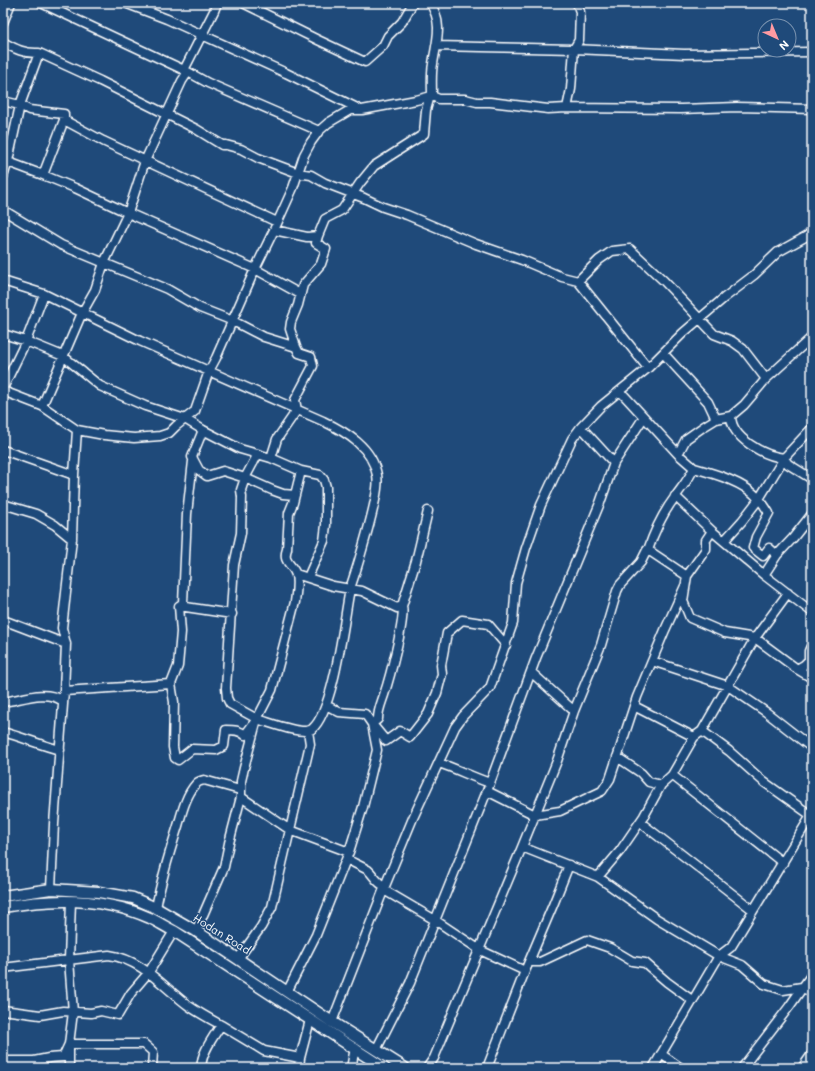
<svg xmlns="http://www.w3.org/2000/svg" width="815" height="1071" font-family="Mali,sans-serif">
  <style>
    .lines { fill: none; stroke-linecap: round; stroke-linejoin: round }
    .minor-casing { stroke: #fff; stroke-width: 11 }
    .major-casing { stroke: #fff; stroke-width: 13 }
    .minor { stroke: #1f4a7a; stroke-width: 8 }
    .major { stroke: #1f4a7a; stroke-width: 10 }
    .labels { text-anchor: middle; stroke-width: 3; stroke-linejoin: round; paint-order: stroke }
    .street-label { font-size: 11px; fill: #fff; stroke: #1f4a7a }
  </style>
  <rect width="100%" height="100%" fill="#1f4a7a"/>
  <filter id="ink" filterUnits="userSpaceOnUse"><feTurbulence type="fractalNoise" baseFrequency=".025" numOctaves="2"/><feDisplacementMap in="SourceGraphic" scale="8" xChannelSelector="R" yChannelSelector="G"/><feConvolveMatrix kernelMatrix="1 2 1 2 8 2 1 2 1" color-interpolation-filters="sRGB"/></filter>
  <g filter="url(#ink)">
    <g class="lines">
      <g class="minor-casing">
        <path id="minor" d="M41,3L184,70
          M125,3L167,19L286,73L359,109
          M243,3L318,40L365,62L383,46L388,36L402,22L413,3
          M430,3C444,24 436,42 433,64C431,74 432,85 432,96
          M3,23L11,3
          M3,42C15,49 25,54 39,53L100,81L196,129L222,145H226L241,149L258,158L298,173L311,175L325,183L364,198L383,207L407,215L476,244L522,260L562,277L578,281L599,260L612,251L630,249L664,281L714,334L732,341L743,349L766,379
          M436,46L574,49L684,54L812,52
          M188,72L208,83L319,131
          M3,101L20,105L29,110L64,114V120L103,141L277,222
          M567,108L681,109L737,107L812,109
          M3,160L43,175L75,188L128,213L255,269L300,294
          M43,175L64,120
          M3,177L8,161L20,105L39,53
          M3,210L61,245L167,289L200,308L233,321L264,337L296,347
          M274,230L293,188L304,155L311,142L319,131L328,123L350,110H362L416,100L432,96L439,99H465L477,102H490L548,109L567,108L571,89L574,49L579,40L580,12L577,3
          M3,281L44,294L140,341L323,421C346,432 372,447 377,475C379,485 376,495 374,505C370,523 365,540 360,557C357,568 353,579 350,589C344,619 334,711 312,729C303,736 269,722 257,719L245,735C240,730 233,730 226,730L224,746L216,750L192,749L178,760L175,758L173,747L174,702L171,684L178,666L181,632L179,606
          M578,281L648,368
          M3,334L26,341L63,356L100,386L145,406L185,419L203,430L240,449L271,458
          M663,353L708,402L716,419
          M3,388L26,341L44,294
          M3,391L42,406
          M731,416C731,438 764,456 784,458L788,464L812,479
          M644,417L678,454
          M581,427L614,463
          M77,430L42,406L82,313L95,290L104,263L128,213L145,161L182,81L188,72L184,70L214,11L217,3
          M203,430L192,457L199,470L207,476L223,471L245,478L272,490L283,494L295,495
          M3,450L74,475
          M193,461L187,514L183,603L179,606L232,614
          M694,468C715,474 744,482 758,498C762,502 766,508 769,513L756,537L753,548L763,556L769,548L777,555
          M301,471L320,475L324,480L326,487V525L324,541L308,577
          M675,496L712,531L706,540V549L687,576
          M3,504L36,514L55,525L72,539
          M712,531L764,575L812,612
          M724,541L742,521L759,499L784,458L812,428
          M648,550L687,576L683,601L690,618L725,633L755,638L797,669L812,678
          M296,574L333,586L362,591L397,608L402,606C406,618 389,680 384,695C381,704 378,710 378,719L372,724L365,714L339,712L326,705
          M764,575L777,555L793,538L812,514
          M402,606L416,561L428,511
          M3,620L66,644
          M652,661L728,686L766,712L812,748
          M797,669L804,665L809,660V651L812,644
          M531,672L574,711
          M3,702C21,700 44,689 61,700L64,691L171,684
          M634,706L694,737
          M257,719L230,704L227,698L226,688L234,565L241,533L242,497L241,490L245,478L258,454
          M702,731L729,751L764,782L812,816
          M3,732C22,737 40,745 60,750
          M617,757L641,773L649,782L661,785
          M439,763C457,769 472,777 490,783
          M672,775L783,863
          M487,791L535,815L560,811L602,791L610,779L637,697L665,630L685,586
          M241,797L290,830L349,852
          M640,822L753,910
          M522,847L598,877L620,851L644,816L661,785L672,775L694,737L702,731L755,638L788,593
          M347,859C353,863 361,866 368,870C374,875 377,884 385,886
          M598,877L657,919L719,956L742,965L764,984L783,990L802,987L812,993
          M51,889L54,824L64,691L66,644L62,628L72,539L74,475L77,430L104,435L134,438L160,436L169,433L176,426L195,411L209,371L216,358L255,269L274,230L307,237L318,236L325,219L342,210L360,183L374,166L424,134L426,110L430,96
          M384,890L435,920L480,950L525,971
          M156,908C161,880 169,854 178,826C182,812 186,795 196,784C198,781 201,781 204,780L240,790
          M196,931L224,867L229,843L241,797V781L244,768L257,719L272,690L295,602C296,594 298,584 296,575C293,564 282,563 287,549L289,513L293,503L301,471L271,458L277,439L297,410L295,400L313,366L311,357L299,353L296,347L290,329L291,322L298,305L303,285L321,264L326,249L316,243L318,236
          M238,959L261,927L272,907L310,744L308,731
          M529,962H540L587,940L610,948L632,961L645,963L667,982L693,1001
          M3,968L109,955C143,960 163,987 189,1006C199,1013 210,1019 221,1025C214,1036 199,1056 202,1068
          M287,992L316,935L349,852L363,807L377,750L372,724L386,741L400,731L410,737L428,714L437,693L442,674L441,665L447,633L462,620L488,624L506,645
          M3,1010L40,1015L63,1011L91,1013L101,1011L118,1015L131,993L149,972L174,931
          M332,1022L385,886L413,818L455,727L463,716L490,688L513,623L516,583L526,548L541,505L572,439L581,427L601,406L648,368L683,333L724,298L754,275L778,252L807,236L812,231
          M221,1025L264,1051L300,1058
          M376,1050L410,983L487,791L536,658L600,503L614,463L644,417L620,391
          M661,1054L681,1068
          M3,1061H34L49,1058L63,1057L69,1044H144L153,1052L152,1068
          M69,1068V1044L73,1012L69,960L71,901
          M299,1068L300,1058L310,1020
          M351,1068L355,1048
          M427,1068L434,1058L522,847L557,761L574,711L601,645L617,591L620,585L641,562L647,550H648C654,532 663,513 675,497C682,487 689,479 694,468L678,454L686,439L703,427L716,419L731,416L744,405L766,379L812,337
          M487,1068L525,971L553,905L569,865
          M653,1068L719,956L731,947L812,814
          M742,1068L789,1007L812,974
          M802,1068L812,1054"/>
      </g>
      <g class="major-casing">
        <path id="major" d="M3,896L51,889L99,892L133,898L156,908L196,931L238,959L332,1022L405,1068
          M3,907C51,898 104,897 150,918C158,922 166,927 174,931L384,1068"/>
      </g>
      <use href="#minor" class="minor"/>
      <use href="#major" class="major"/>
    </g>
  </g>
  <g class="labels">
    <g class="street-label">
      <text transform="translate(222 934) rotate(32)" y="4">Hodan Road</text>
    </g>
  </g>
  <rect width="815" height="1071" fill="none" stroke="#1f4a7a" stroke-width="16"/>
  <rect x="8" y="8" width="799" height="1055" fill="none" stroke="#fff" stroke-width="1.5" filter="url(#ink)"/>
  <g transform="translate(777 38) rotate(136)"><circle r="19" fill="#1f4a7a" stroke="#7992af"/>
  <path d="M0-3L7 15L0 10L-7 15Z" fill="#ff9aa2"/>
  <text y="-6" font-size="11" font-weight="bold" text-anchor="middle" fill="#ffffff">N</text>
  </g>
</svg>
